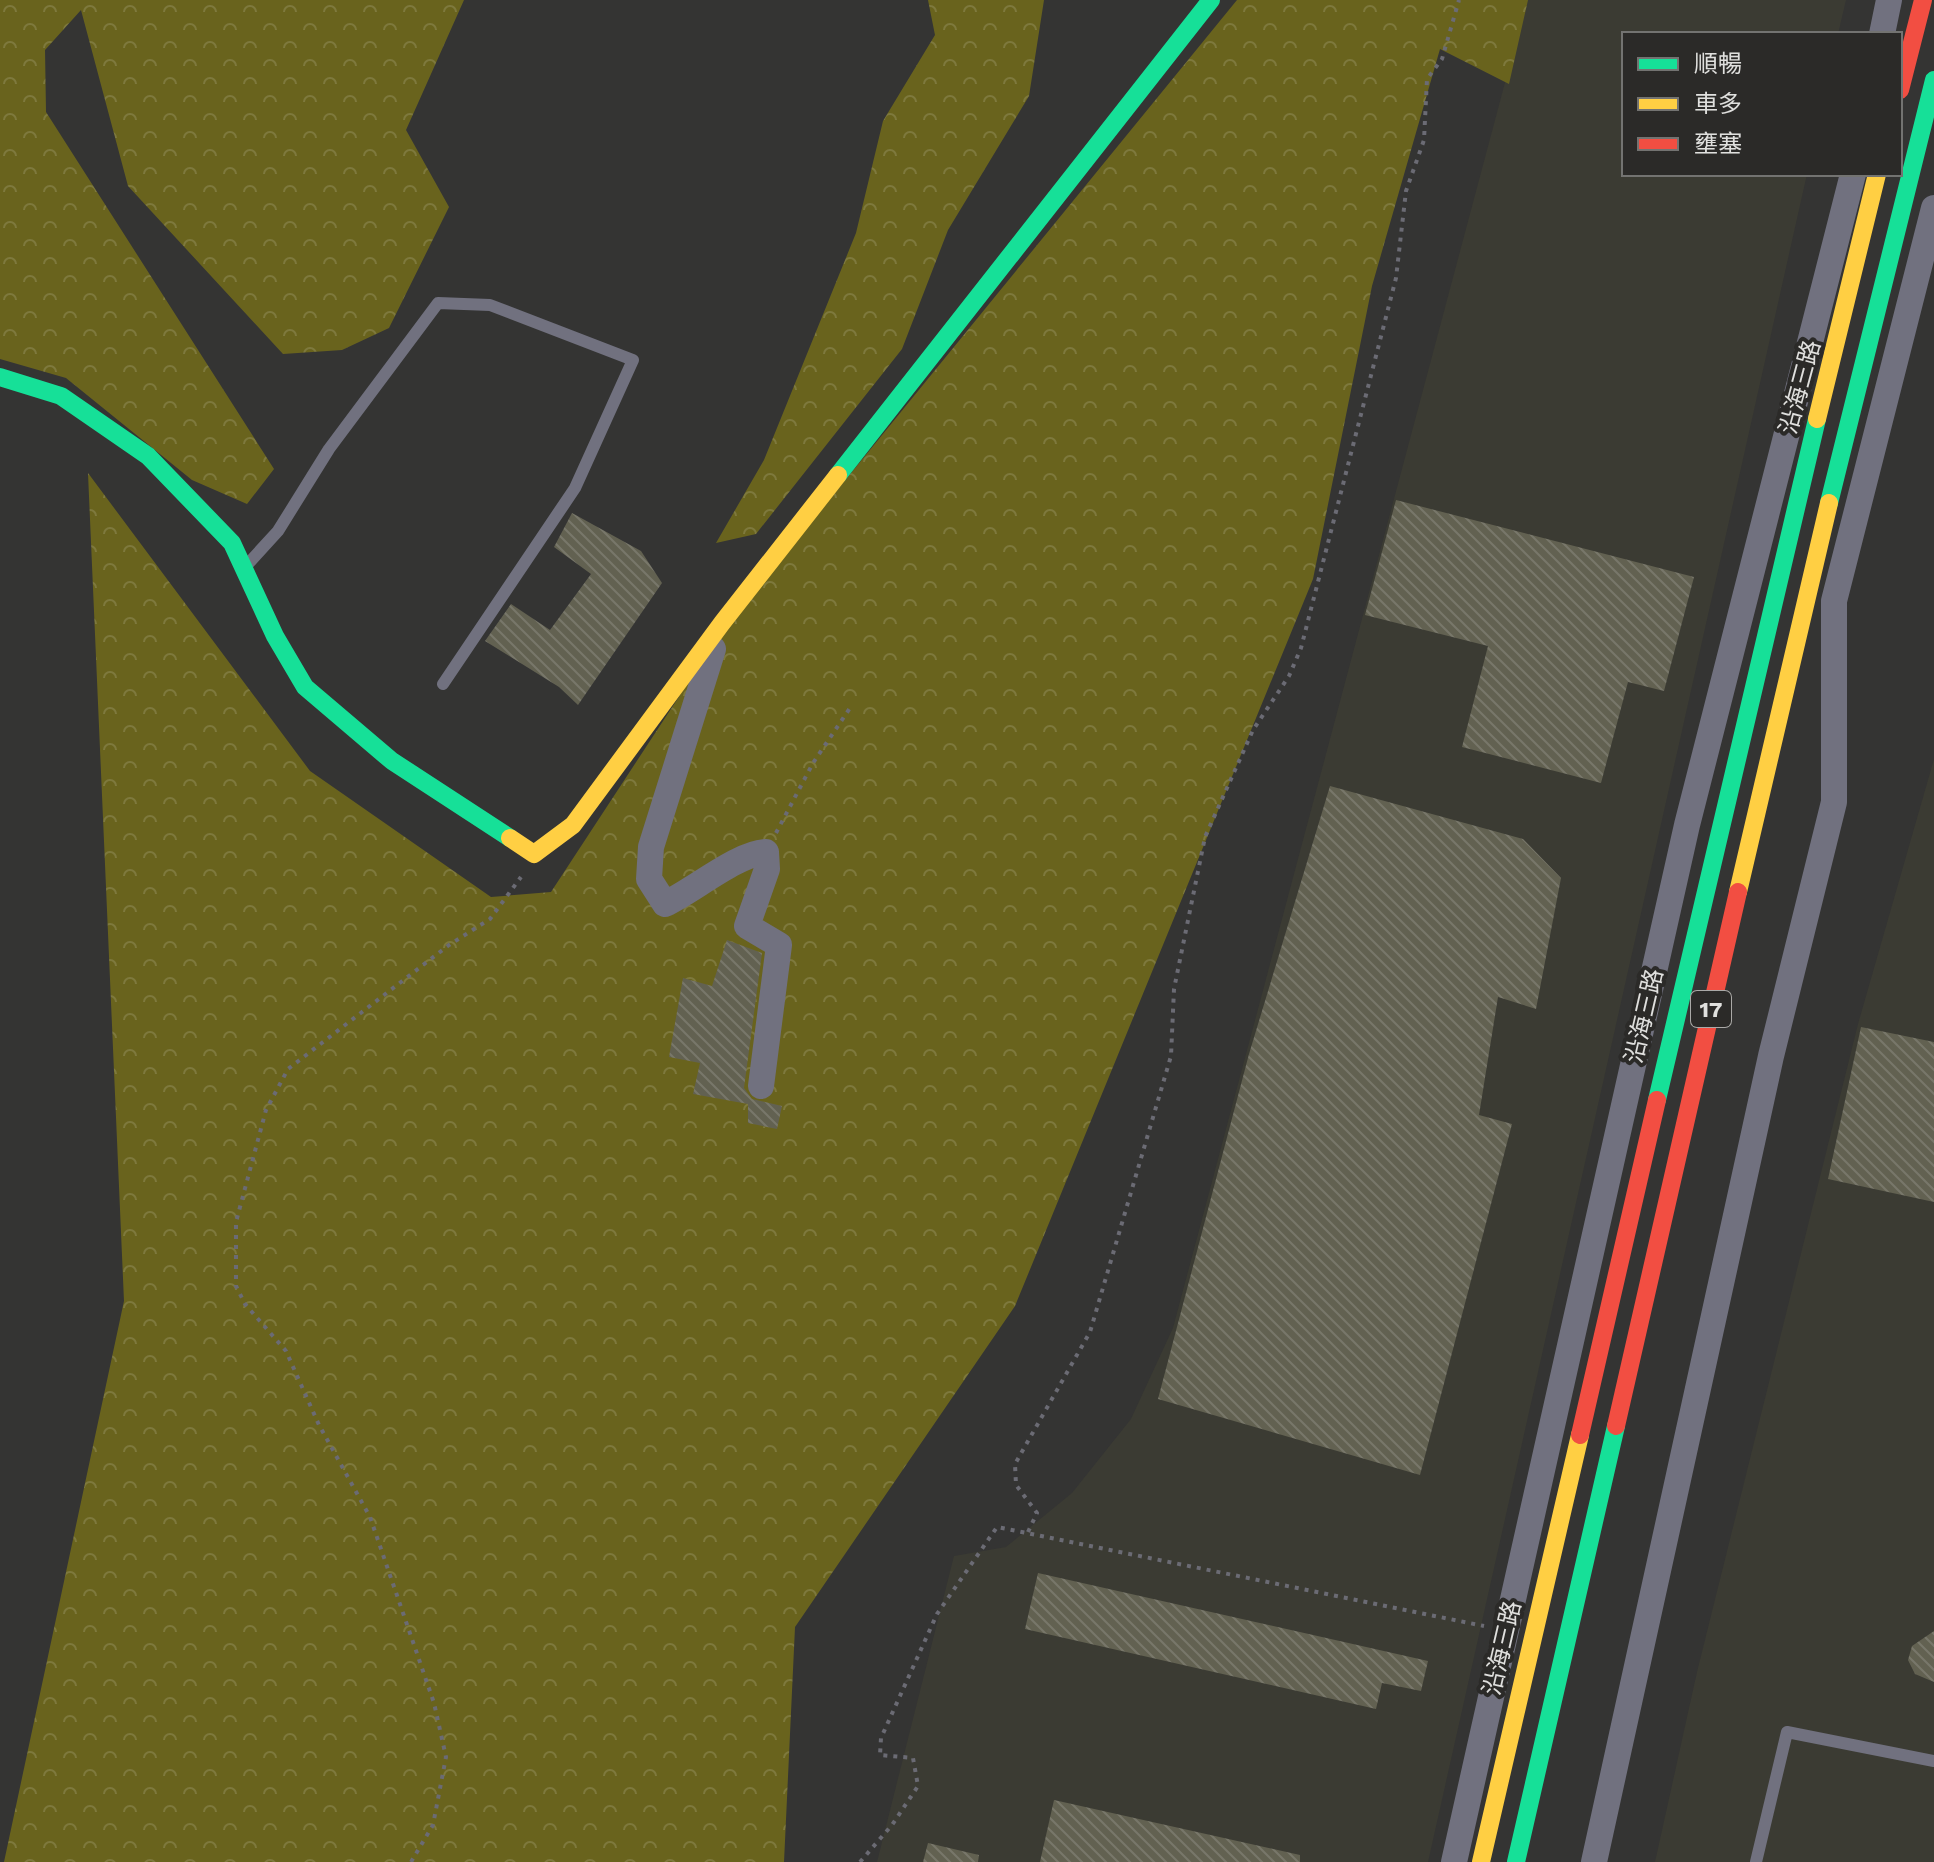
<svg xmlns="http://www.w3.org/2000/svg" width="1934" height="1862" font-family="'Work Sans','Noto Sans TC',sans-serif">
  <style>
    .built { fill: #3b3b33 }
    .forest { fill: url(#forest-crowns) }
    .building { fill: url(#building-back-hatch) }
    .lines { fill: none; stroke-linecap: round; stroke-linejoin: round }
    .path { stroke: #6b6b74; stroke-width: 4; stroke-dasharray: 4 6; stroke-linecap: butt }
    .lane { stroke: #71717f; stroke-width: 12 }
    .street { stroke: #71717f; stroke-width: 26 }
    .fast { stroke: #16e098; stroke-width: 18 }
    .slow { stroke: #ffcf43; stroke-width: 18 }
    .jam { stroke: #f24e42; stroke-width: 18 }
    .labels { text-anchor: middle; stroke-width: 8; stroke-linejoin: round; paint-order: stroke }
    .shield { fill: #2b2a28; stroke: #aaa9a7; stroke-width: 2 }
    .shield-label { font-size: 22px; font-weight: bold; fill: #e0e0de }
    .street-label { font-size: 24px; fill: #e0e0de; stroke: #2b2a28 }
  </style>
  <defs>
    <pattern id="forest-crowns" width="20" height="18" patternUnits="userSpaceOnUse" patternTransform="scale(2)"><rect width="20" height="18" fill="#69631d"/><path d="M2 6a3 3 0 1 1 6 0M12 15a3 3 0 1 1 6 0" fill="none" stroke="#7e793d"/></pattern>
    <pattern id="building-back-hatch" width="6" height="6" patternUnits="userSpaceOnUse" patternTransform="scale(2)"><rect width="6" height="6" fill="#626151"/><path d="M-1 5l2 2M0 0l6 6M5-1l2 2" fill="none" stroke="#78776a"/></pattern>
  </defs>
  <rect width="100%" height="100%" fill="#343433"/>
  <path class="built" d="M1527,0H1846L1838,34H1624V174H1807L1428,1862H877L954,1556L1006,1547L1072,1493L1131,1419L1173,1328Z
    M1934,759V1862H1655L1697,1672L1858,1024Z"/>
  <path class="forest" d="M0,0H464L406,130L449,207L389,328L342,350L283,354L128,186L81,10L45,50L46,112L274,469L247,504L192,480L66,378L0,359Z
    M928,0H1044L1029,96L948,230L902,349L756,534L716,543L764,460L856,233L883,121L935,35Z
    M1237,0H1528L1509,84L1440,49L1372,286L1313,579L1015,1306L795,1627L784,1862H4L124,1301L88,473L310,771L491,897L551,892L684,689L745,603Z"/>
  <path class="building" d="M1396,500L1694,577L1664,691L1628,682L1601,783L1462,747L1488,646L1365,615Z
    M572,513L641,551L662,583L578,705L559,687L485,641L511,604L550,630L591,574L554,547Z
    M1330,786L1523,839L1561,878L1536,1009L1498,997L1479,1115L1512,1124L1420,1475L1158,1399L1249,1054Z
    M727,940L762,953L744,1088L752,1099L782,1106L777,1129L748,1123V1104L693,1094L700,1063L669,1057L683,978L712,986Z
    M1861,1027L1934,1042V1202L1828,1179Z
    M1038,1573L1428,1661L1421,1691L1382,1683L1376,1709L1025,1629Z
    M1934,1631V1682L1915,1674L1908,1660L1912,1646Z
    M1054,1800L1300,1855V1862H1040Z
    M928,1843L979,1855L978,1862H923Z"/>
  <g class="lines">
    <path class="path" d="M776,833L813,763L852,705
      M1028,1532L1037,1513L1016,1485L1015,1464L1090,1332L1171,1056L1174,989L1205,837L1253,730L1289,676L1301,648L1396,278L1406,191L1424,140L1427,79L1442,59L1459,0
      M411,1862L433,1825L446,1757L434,1703L370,1517L319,1425L286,1351L245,1304L236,1286V1222L266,1110L288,1069L449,945L490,919L521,877
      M860,1862L892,1825L918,1786L913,1758L880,1755L881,1738L937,1614L997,1527L1484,1626"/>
    <path class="lane" d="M246,566L278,531L329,449L438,303L490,305L633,360L575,488L443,684
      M1756,1862L1787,1732L1934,1761"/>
    <path class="street" d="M1882,34L1889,0
      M713,649L651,847L649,879L665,904C693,891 738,853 766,852L767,869L747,926L779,945L761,1086
      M1454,1862L1687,825L1853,174
      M1594,1862L1771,1056L1834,802V601L1934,208"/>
    <path class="fast" d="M0,377L61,396L148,456L232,543L275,636L305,687L392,761L510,838
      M838,475L1211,0
      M1829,503L1934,80
      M1657,1100L1817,419
      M1516,1862L1616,1426"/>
    <path class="slow" d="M1817,419L1877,174
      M510,838L534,854L573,825L722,623L838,475
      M1738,892L1829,503
      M1481,1862L1580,1435"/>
    <path class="jam" d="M1900,90L1923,0
      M1616,1426L1738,892
      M1580,1435L1657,1100"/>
  </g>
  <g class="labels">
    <rect class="shield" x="1691" y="991" width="40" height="36" rx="6"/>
    <g class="shield-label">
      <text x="1711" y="1017">17</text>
    </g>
    <g class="street-label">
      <text transform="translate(1800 387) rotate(-75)" y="8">沿海三路</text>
      <text transform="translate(1644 1016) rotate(-77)" y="8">沿海三路</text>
      <text transform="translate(1502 1648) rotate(-77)" y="8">沿海三路</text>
    </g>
  </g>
  <rect x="1622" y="32" width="280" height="144" fill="#2b2a28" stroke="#737371" stroke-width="2"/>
  <rect x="1638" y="58" width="40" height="12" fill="#16e098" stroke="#737371" stroke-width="2"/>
  <text x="1694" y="72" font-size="24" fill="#e0e0de">順暢</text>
  <rect x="1638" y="98" width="40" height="12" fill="#ffcf43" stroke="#737371" stroke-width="2"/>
  <text x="1694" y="112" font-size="24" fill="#e0e0de">車多</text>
  <rect x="1638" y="138" width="40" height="12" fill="#f24e42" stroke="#737371" stroke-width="2"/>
  <text x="1694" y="152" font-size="24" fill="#e0e0de">壅塞</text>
</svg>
